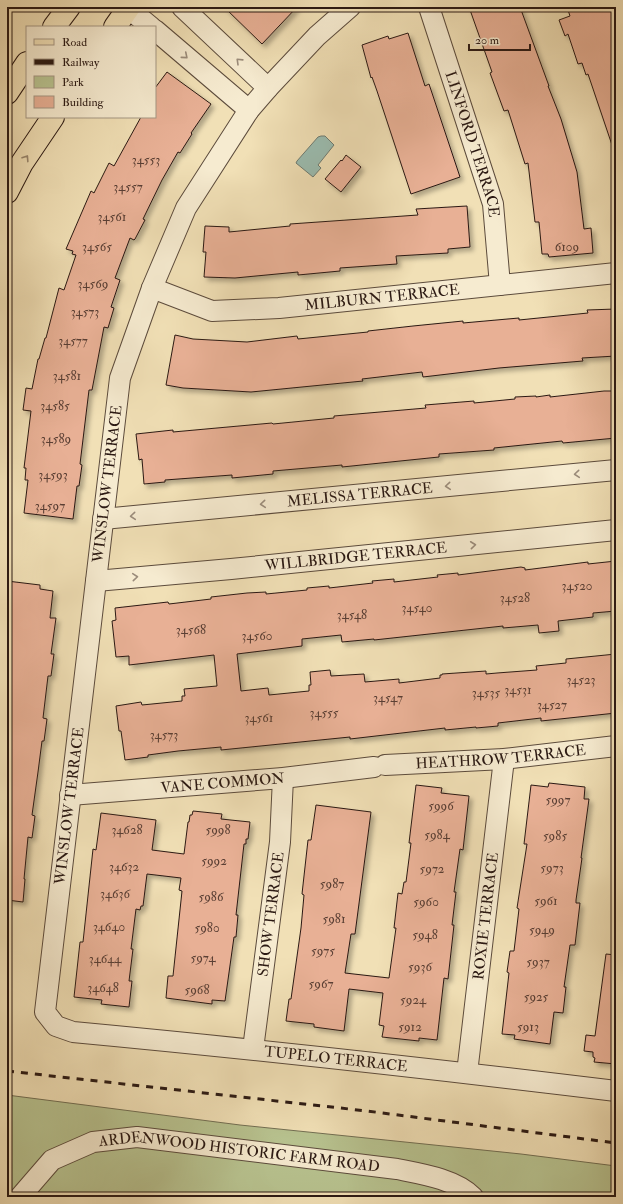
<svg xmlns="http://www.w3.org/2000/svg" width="623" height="1204" font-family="'IM FELL Double Pica',serif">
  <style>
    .green { fill: #b8c390; stroke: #726e52 }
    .water { fill: #9bbdb1; stroke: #6e7b72 }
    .building { fill: #e8b095; stroke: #2b1913; filter: url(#shadow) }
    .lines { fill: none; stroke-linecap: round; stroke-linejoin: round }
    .minor-casing { stroke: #5c4b3c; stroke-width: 22 }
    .primary-casing { stroke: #2b1913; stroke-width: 24 }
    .minor { stroke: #f6ebd0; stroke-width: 20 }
    .primary { stroke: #f1e0b6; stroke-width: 22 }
    .rail { stroke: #2b1913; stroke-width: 3; stroke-dasharray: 7 7; stroke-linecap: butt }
    .oneway { stroke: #9b8c7b }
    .oneway2 { stroke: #98866d }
    .labels { text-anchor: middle; stroke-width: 3; stroke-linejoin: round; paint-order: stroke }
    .number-label { font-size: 13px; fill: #5a3f34 }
    .street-label { font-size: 15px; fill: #2b1913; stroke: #f6ebd0 }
  </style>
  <defs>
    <filter id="shadow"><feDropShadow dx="3.5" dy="3.5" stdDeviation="2" flood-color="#0004"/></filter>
  </defs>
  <rect width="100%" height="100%" fill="#f1e0b6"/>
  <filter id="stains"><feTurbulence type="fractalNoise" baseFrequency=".005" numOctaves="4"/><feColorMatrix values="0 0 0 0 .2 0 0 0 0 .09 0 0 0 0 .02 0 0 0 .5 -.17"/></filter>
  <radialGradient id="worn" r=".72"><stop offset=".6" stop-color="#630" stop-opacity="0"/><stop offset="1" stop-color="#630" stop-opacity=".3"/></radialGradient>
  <path class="green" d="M7,1095L240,1125L521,1154L616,1166V1197H7Z"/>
  <path class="water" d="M321,136H325L334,145L318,165L321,168L313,177L296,163L297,161L318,137Z"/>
  <path class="building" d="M224,7H297L262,44Z
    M469,7H520L549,86H548L561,119L577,172L584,229L591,228L593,253L549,257L548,254H542L539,222H535L528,163L525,164L508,110L504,111L490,73L492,72Z
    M567,7H616V147L613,148L588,74L586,75L582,63L578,64L568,34L565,36L559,20L570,16Z
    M408,33L425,86L429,84L460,177L411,194L377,91L372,77L371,78L362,45L388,36L389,39Z
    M167,72L211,104L191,133L192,134L180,153L178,152L162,180L143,219L145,220L135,239L134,240L130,238L115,278L120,280L111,307L114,308L108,328L104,327L92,390H89L80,464L82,465L79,486H77L73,519L24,513L28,480H25L26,468H24L31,411L23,410L26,388L32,389L38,359H39L45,338H46L59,288L64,290L76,255L72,254L73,251L66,249L91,191L94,193L109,163L114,166L141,117H155V88Z
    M346,155L361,167L341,192L325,179L341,160L342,161Z
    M467,206L470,247L448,249V253L396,256L397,264L340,268V271L298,275V272L235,278L204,277L206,252H203L205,226L229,227V232L290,226V224L418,215L416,209Z
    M616,309V356L582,358L583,361L499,368L423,377L422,372L362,379L363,381L251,392L183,388L166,385L175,335L193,339L247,342L297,336L298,339L368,332V331L413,326L463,321V323L519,318V320L588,313L587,310Z
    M604,391H616V438L563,443L562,441L494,448V450L439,454V457L342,467V465L273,471V474L232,478V475L165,480V482L144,484L142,459L139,460L136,434L173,430V432L272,423L273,424L334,418V416L426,408L425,405L474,401V403L515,399V397L536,396V397L550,395V397Z
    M616,561V611L593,613V617L558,621L559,631L539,633L538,625L503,628V626L374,640V639L342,642L341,635L302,639V646L237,654L241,691L268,688L269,695L309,691V685H311L310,672L330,670L331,676L364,674L365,682L399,679V683L440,678V675H442V674L486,671V674L497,673L537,670L536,666L566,663V659L616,654V713L541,721V718L498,723V726L476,728V727L445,730V728L350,739V737L221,750V747L178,751L148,755V757L125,760L121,731H119L116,706L141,702L142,705L182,701V696H185L184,689L217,686L214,655L129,665V656L116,657L112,621L116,620L115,608L168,602L169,604L211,599V597L247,593L266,592V594L307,590V588L329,586V588L373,583L372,581L394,579V582L438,577L437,575L458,573V575L521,567L525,568V570L588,562V564Z
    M7,581L40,585V589L53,591L50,618H56L51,654H54L51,676H48L43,718L47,719L44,741H42L38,772L32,815L35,816L32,838L28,837L24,879H25L23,902L7,900Z
    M549,783L585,787L584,799H589L581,858H582L576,900V903H580L575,945H570L564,987H566L563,1013L554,1012L550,1044L514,1039L515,1035L502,1034L509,973L507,972L510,951H514L519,909L517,908L527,844H524L531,785L548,787Z
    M416,785L442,788L441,793L469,796L463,850L460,849L454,892H456L452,925H454L448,979L444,978L437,1040L419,1038V1041L382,1037L384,1026L379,1025L383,993L349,989L344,1031L314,1027V1024L286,1021L289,999H291L301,928L304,895L302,894L308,840H311L316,805L371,812L355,934H351L345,973L389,978L396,928H394L398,893L402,894L404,882H406L411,843H409Z
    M193,811L222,814L221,819L250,822L248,839H246V844H244L236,915H238L236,937H234L225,1001L212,1000V1004L166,998L168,976H173L182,891L179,890L181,878L147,874L143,906H141L140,910L136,909L131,949H133L129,981H132L129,1007L101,1004L102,1000L74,997L80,942H83L93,849L96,850L101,813L156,820L152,850L184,854L188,822H189L190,815H192Z
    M606,954L616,955V1064L594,1062L595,1058L593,1057V1052L584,1051L586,1035L595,1036Z"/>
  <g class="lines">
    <g class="minor-casing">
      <g id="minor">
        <path d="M182,7L268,88"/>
        <path id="s1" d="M350,7L317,36L268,88L249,110L186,208L152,288L120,378L45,1012L56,1026L73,1032C254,1049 435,1069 616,1091"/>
        <path id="s2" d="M429,7L493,204L500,285"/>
        <path d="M128,8L151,27"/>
        <path d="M155,30L249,110"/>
        <path id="s3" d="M152,288L212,311L279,308L616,273"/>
        <path id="s4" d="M103,519L616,470"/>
        <path id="s5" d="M96,581L231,569L616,530"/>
        <path id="s6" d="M385,765L504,759L616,746"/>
        <path id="s7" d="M70,795L283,778L374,767"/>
        <path id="s8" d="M253,1049L280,842L283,778"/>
        <path id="s9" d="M467,1073L504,759"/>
        <path id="s10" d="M20,1197L52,1160L93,1142L137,1137L397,1169C422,1174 455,1179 473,1197"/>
      </g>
    </g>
    <g class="primary-casing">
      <path id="primary" d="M54,27L69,7
        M115,27L129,7
        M7,93L27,63
        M7,192L22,163L53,117"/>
    </g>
    <use href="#minor" class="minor"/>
    <use href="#primary" class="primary"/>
    <path class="rail" d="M7,1071L367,1111L616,1143"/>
  </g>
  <defs><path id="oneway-chevron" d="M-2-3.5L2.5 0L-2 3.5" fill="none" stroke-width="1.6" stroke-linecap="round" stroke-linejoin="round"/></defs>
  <g class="oneway">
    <use href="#oneway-chevron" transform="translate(185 56) rotate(40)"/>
    <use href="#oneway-chevron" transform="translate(239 61) rotate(-136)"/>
    <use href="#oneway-chevron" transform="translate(577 474) rotate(175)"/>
    <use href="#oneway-chevron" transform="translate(448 486) rotate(175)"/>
    <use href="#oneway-chevron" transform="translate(263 504) rotate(175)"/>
    <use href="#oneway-chevron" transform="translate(133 516) rotate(175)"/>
    <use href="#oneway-chevron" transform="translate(473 545) rotate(-6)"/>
    <use href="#oneway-chevron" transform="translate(135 577) rotate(-5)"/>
  </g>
  <use class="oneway2" href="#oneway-chevron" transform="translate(26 158) rotate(-57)"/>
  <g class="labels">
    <g class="number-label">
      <text x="146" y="164">34553</text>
      <text x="128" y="191">34557</text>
      <text x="112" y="221">34561</text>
      <text x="97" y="251">34565</text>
      <text x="567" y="251">6109</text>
      <text x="93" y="288">34569</text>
      <text x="85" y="316">34573</text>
      <text x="73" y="345">34577</text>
      <text x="67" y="380">34581</text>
      <text x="55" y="410">34585</text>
      <text x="56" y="443">34589</text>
      <text x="53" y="479">34593</text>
      <text x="50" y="510">34597</text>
      <text x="577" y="590">34520</text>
      <text x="515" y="602">34528</text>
      <text x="417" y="612">34540</text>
      <text x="352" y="619">34548</text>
      <text x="191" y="634">34568</text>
      <text x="257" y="640">34560</text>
      <text x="581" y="684">34523</text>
      <text x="518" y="694">34531</text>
      <text x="486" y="697">34535</text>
      <text x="388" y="702">34547</text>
      <text x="552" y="709">34527</text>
      <text x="324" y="717">34555</text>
      <text x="259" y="722">34561</text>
      <text x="164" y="739">34573</text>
      <text x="558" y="804">5997</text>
      <text x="441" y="810">5996</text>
      <text x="127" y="834">34628</text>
      <text x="218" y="834">5998</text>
      <text x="437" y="839">5984</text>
      <text x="555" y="840">5985</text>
      <text x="214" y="865">5992</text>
      <text x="124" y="871">34632</text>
      <text x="552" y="872">5973</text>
      <text x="432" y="873">5972</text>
      <text x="332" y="888">5987</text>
      <text x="115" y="898">34636</text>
      <text x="211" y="901">5986</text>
      <text x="546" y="905">5961</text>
      <text x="426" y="906">5960</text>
      <text x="334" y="923">5981</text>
      <text x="109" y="931">34640</text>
      <text x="207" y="932">5980</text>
      <text x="542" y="934">5949</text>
      <text x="425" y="939">5948</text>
      <text x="323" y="955">5975</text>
      <text x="203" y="962">5974</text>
      <text x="105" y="963">34644</text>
      <text x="538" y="966">5937</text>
      <text x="420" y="971">5936</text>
      <text x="321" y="988">5967</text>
      <text x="103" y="992">34648</text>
      <text x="197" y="994">5968</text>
      <text x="536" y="1001">5925</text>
      <text x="413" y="1004">5924</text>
      <text x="410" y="1031">5912</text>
      <text x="528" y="1031">5913</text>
    </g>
    <g class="street-label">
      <text dy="5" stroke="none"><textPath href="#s2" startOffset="144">LINFORD TERRACE</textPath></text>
      <text dy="5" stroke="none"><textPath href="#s3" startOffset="235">MILBURN TERRACE</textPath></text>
      <text transform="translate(107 484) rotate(-83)" y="5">WINSLOW TERRACE</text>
      <text dy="5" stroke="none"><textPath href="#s4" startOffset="258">MELISSA TERRACE</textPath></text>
      <text dy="5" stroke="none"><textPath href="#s5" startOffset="261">WILLBRIDGE TERRACE</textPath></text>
      <text dy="5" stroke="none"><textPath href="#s6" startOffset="116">HEATHROW TERRACE</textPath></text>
      <text dy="5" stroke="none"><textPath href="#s7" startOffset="153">VANE COMMON</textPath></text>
      <text transform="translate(69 806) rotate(-83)" y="5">WINSLOW TERRACE</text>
      <text dy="5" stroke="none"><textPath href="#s8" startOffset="136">SHOW TERRACE</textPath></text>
      <text dy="5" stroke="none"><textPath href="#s9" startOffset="158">ROXIE TERRACE</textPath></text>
      <text dy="5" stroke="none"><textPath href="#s1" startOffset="1382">TUPELO TERRACE</textPath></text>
      <text dy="5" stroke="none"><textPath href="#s10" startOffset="241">ARDENWOOD HISTORIC FARM ROAD</textPath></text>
    </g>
  </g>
  <rect width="623" height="1204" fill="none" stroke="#f1e0b6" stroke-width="24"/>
  <rect x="8" y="8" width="607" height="1188" fill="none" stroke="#2b1913" stroke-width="2"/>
  <rect x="12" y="12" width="599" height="1180" fill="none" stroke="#2b1913"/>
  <rect x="26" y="26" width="130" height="92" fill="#f6ebd0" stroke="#a59784"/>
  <rect x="34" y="39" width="20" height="6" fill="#f1e0b6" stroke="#a59784"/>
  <text x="62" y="46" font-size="12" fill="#2b1913">Road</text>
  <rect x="34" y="59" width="20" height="6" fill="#2b1913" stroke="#a59784"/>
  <text x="62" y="66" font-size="12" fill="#2b1913">Railway</text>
  <rect x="34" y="76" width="20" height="12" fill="#b8c390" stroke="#a59784"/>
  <text x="62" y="86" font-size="12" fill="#2b1913">Park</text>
  <rect x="34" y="96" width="20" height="12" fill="#e8b095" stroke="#a59784"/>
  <text x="62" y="106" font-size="12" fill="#2b1913">Building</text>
  <path d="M469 44v6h61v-6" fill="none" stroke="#2b1913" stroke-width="2"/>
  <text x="475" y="44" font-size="12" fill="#2b1913" stroke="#f6ebd0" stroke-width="3" paint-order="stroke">20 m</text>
  <rect width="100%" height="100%" filter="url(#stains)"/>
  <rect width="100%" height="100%" fill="url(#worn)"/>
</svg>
